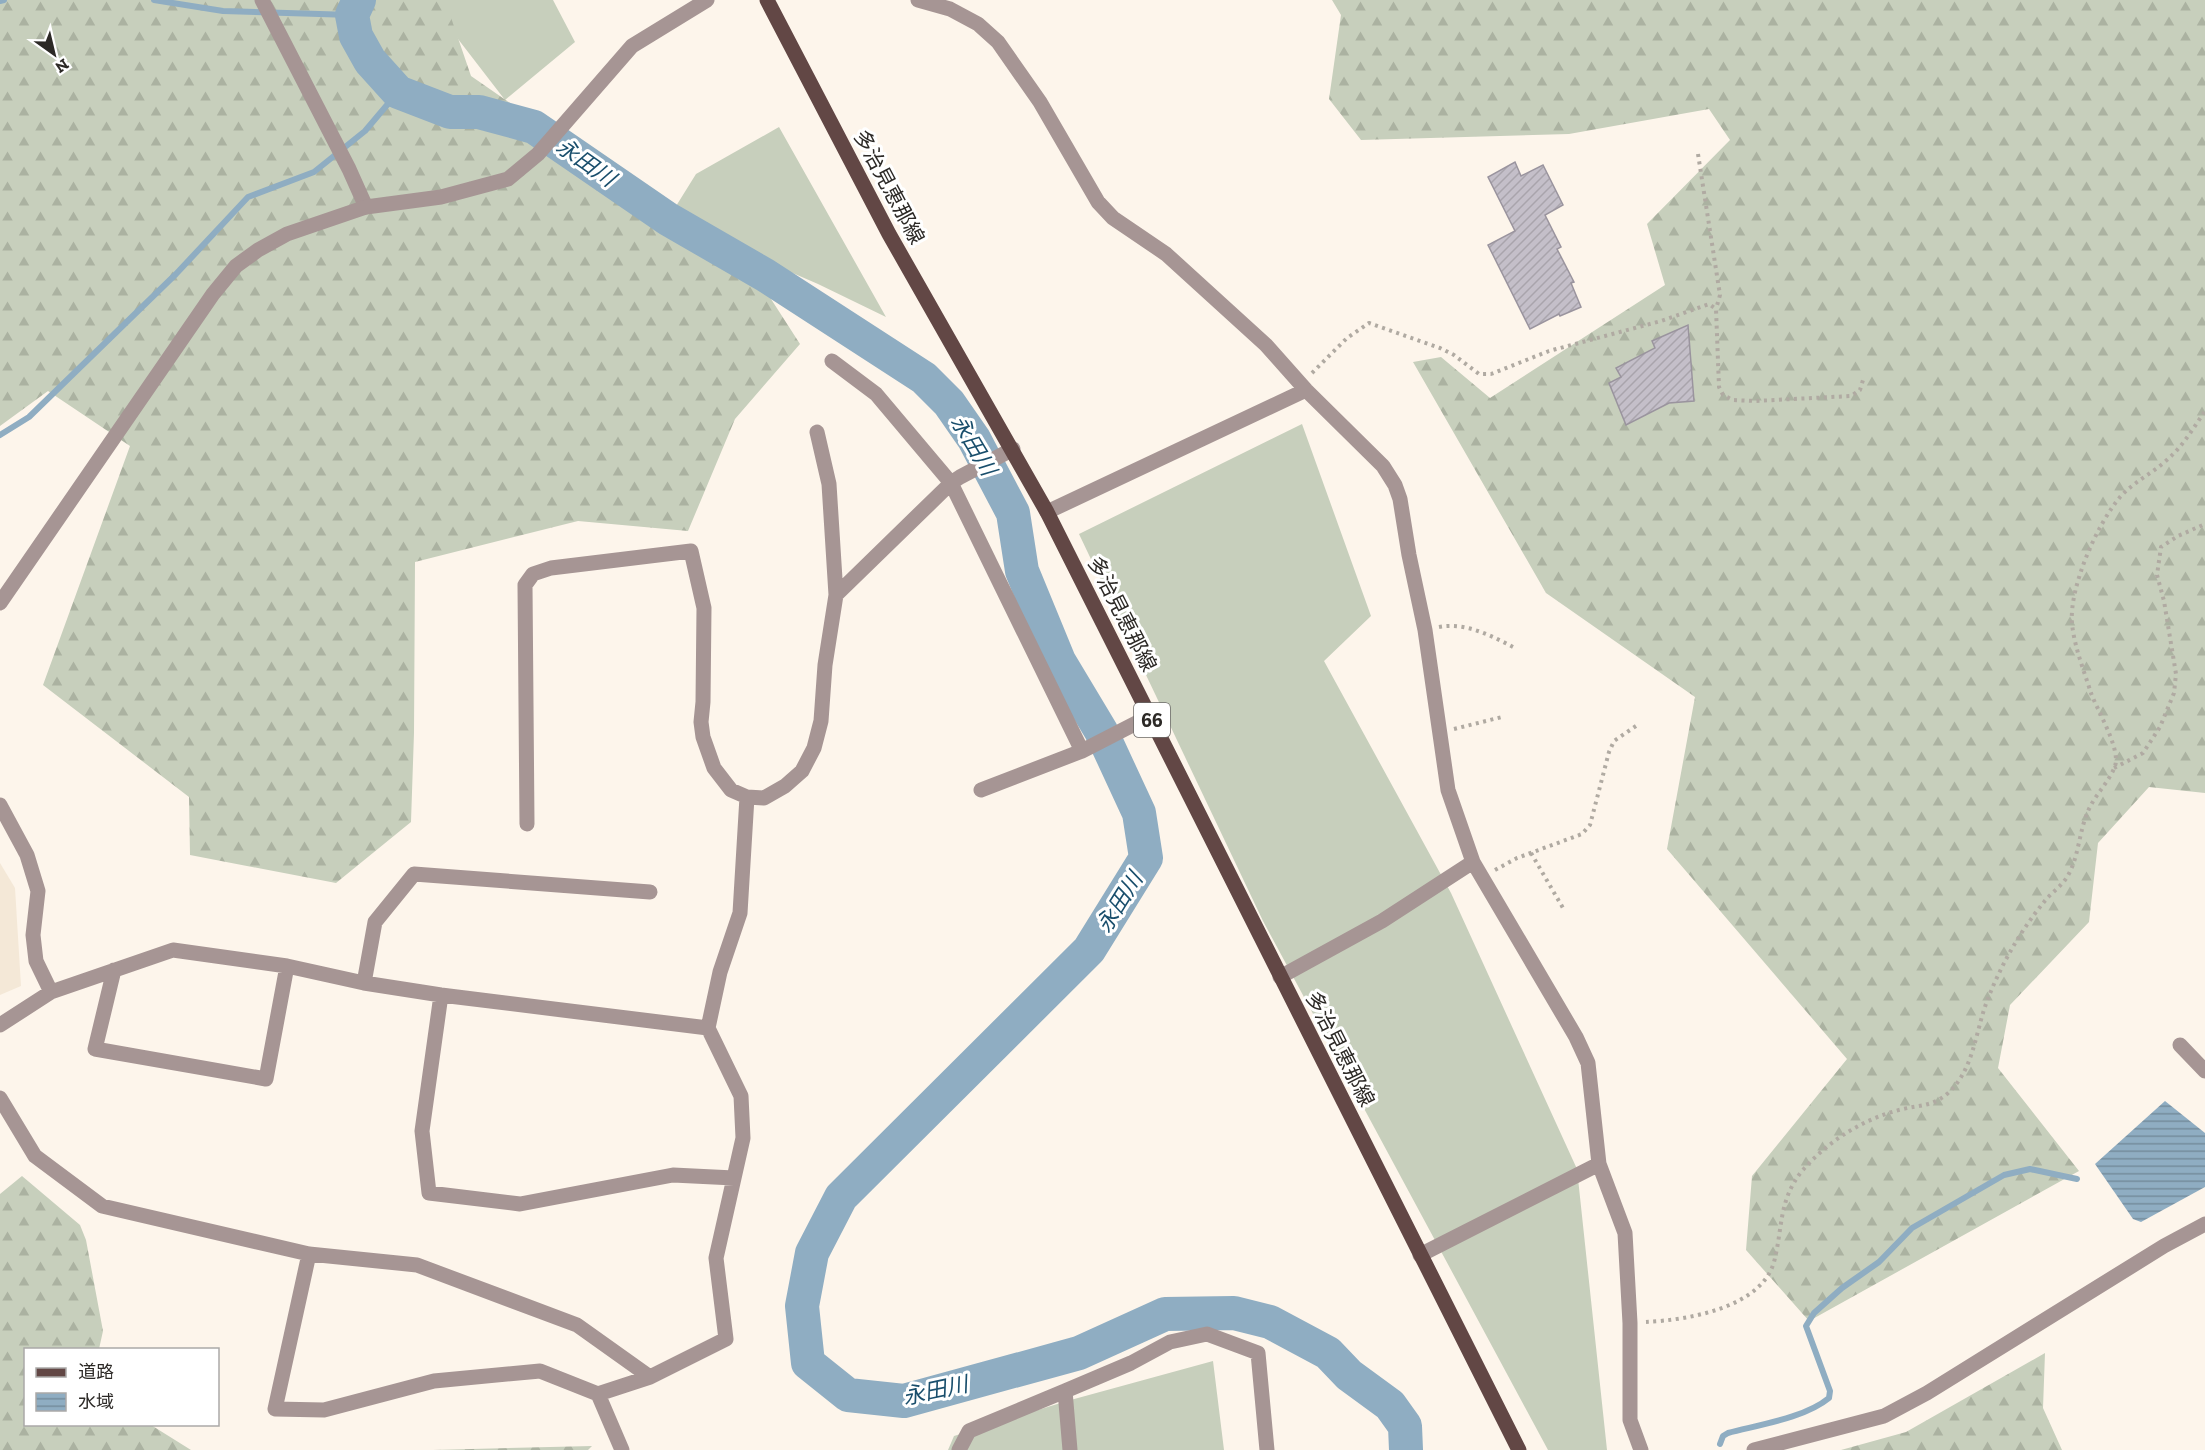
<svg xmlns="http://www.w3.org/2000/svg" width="2205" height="1450" font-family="'Zilla Slab','Noto Sans JP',serif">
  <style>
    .built { fill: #f4e8d7 }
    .grass { fill: #c7cfbc }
    .forest { fill: url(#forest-firs) }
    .water { fill: url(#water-rules) }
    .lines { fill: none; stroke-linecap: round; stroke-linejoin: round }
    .stream { stroke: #8fadc2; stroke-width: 6 }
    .river { stroke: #8fadc2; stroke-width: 34 }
    .building { fill: url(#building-hatch); stroke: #9a949e; stroke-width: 1.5 }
    .path { stroke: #b0aaa2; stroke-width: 4; stroke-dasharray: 3 4.5; stroke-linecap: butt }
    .minor { stroke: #a69594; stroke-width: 15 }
    .tertiary { stroke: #a69594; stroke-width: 15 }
    .primary { stroke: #624745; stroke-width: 15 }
    .labels { text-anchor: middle; stroke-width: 6; stroke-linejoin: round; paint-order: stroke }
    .shield { fill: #fff; stroke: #6b6967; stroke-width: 1.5 }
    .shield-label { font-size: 20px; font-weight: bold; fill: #2c2926 }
    .street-label { font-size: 21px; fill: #2c2926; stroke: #fff }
    .water-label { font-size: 22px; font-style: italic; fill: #194e6c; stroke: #fff }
  </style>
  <defs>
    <pattern id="forest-firs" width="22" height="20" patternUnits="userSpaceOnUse" patternTransform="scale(1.5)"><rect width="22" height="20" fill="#c7cfbc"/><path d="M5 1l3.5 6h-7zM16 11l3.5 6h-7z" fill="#abb2a1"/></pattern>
    <pattern id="water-rules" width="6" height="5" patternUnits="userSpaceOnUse" patternTransform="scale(1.5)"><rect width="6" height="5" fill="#8fadc2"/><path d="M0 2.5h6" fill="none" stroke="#758d9d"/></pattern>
    <pattern id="building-hatch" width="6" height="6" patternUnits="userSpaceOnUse" patternTransform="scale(1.5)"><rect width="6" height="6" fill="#c4bfc9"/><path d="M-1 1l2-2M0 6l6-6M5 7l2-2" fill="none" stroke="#a9a4ac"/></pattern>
  </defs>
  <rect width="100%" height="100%" fill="#fdf5eb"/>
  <path class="built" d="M0,863L15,888L21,986L0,995Z"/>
  <path class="grass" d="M434,0H553L575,42L505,100L458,39Z
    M779,127L886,317L818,284L668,219L696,174Z
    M1302,424L1371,616L1324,661L1451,893L1577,1169L1607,1450H1548L1263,921L1079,534Z
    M1213,1361L1224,1450H948L954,1436L1067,1401Z"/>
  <path class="forest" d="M0,0H445L471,76L753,271L800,344L735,419L688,531L578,521L415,562L414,733L411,822L336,883L190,855L189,797L43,685L130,446L48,391L0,426Z
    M1332,0H2205V793L2149,787L2098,843L2089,922L2010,1005L1998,1068L2079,1171L1809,1321L1746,1250L1752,1176L1847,1059L1667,849L1695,697L1546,593L1413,362L1441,357L1490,398L1665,285L1647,224L1730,140L1709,109L1569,134L1361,140L1329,99L1341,15Z
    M22,1176L80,1225L86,1240L103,1331L99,1349L26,1350V1424L151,1425L191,1450H0V1194Z
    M2045,1353L2043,1408L2062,1450H1841L1906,1432Z
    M592,1446L588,1450H433Z"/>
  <path class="water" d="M2165,1101L2205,1133V1187L2141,1222L2133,1219L2095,1164Z"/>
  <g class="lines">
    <path class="stream" d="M154,0L223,11L352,15
      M0,1L4,0
      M0,435L29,417L176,274L248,197L314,172L365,131L398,92
      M1720,1444L1723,1436L1728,1433C1758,1425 1805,1418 1829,1398L1830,1391L1806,1326L1814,1313L1842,1288L1879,1262L1912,1228L2004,1175L2030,1169L2077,1179"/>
    <path class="river" d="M359,0L352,15L356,36L370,61L398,92L450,112H479L534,127L668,219L765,275L924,378L949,403L974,439L1013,513L1022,571L1059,661L1101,731L1139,813L1146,858L1089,950L841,1197L812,1253L802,1306L808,1363L848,1395L904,1401L1079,1353L1165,1314L1234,1313L1270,1322L1328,1353L1349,1375L1390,1405L1405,1426L1406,1450"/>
  </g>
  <path class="building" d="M1515,162L1521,176L1543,165L1563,205L1545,215L1561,247L1557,249L1574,282L1571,283L1581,307L1560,316L1559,314L1530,329L1488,245L1515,231L1488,177Z
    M1688,325L1694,401L1669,403L1626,425L1609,383L1621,377L1616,368L1655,348L1652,341Z"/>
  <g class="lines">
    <path class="path" d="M1698,154L1720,295L1716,309
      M1312,373L1347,338L1369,323L1440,348L1454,355L1479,374H1491L1549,351L1661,321L1709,304L1716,309L1719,387L1723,395L1733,400L1755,401L1851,396L1860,390L1863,380
      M1439,627C1466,622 1492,636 1515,648
      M1454,729L1502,717
      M2114,768L2143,753L2160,727L2174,693L2176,674L2164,601L2157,575L2161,547L2178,536L2205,524
      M1531,853L1563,908
      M1495,870L1517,858L1582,834L1590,825L1609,752L1614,741L1636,726
      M1646,1322C1687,1320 1761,1308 1774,1262C1783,1228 1778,1201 1802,1171C1828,1141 1864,1118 1903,1109C1920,1105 1933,1106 1947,1094C1974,1070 1975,1033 1987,1001C2000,967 2020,931 2044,902C2050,894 2059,888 2065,880C2080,859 2078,830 2090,807C2097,793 2110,780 2115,766C2121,749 2097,710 2091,693C2084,671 2074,646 2072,623C2069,587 2098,522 2121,496C2135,481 2153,473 2168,459C2183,446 2194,427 2205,411"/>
    <path class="minor" d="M262,0L349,169L366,207
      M918,0L950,9L978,24L998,42L1040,102L1098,202L1113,218L1166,254L1266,345L1306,390L1383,466L1395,485L1400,499L1409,555L1425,630L1448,790L1473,862L1576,1037L1588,1063L1599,1164L1625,1233L1630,1323V1420L1641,1450
      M832,361L876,394L951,483L1082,751L981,790
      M817,432L829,484L836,595
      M1047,512L1306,390
      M1082,751L1150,716
      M0,805L27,855L38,891L33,935L36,961L51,992
      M527,824L525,585L533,574L551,568L691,551L704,608L703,702L701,722L703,737L714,768L731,790L747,797
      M114,970L95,1049L266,1079L287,966
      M1280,977L1382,921L1473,862
      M364,983L375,922L414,874L650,892
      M441,995L422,1131L429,1193L520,1204L673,1175L734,1178
      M0,1025L51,992L173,950L287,966L364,983L441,995L708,1028
      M2180,1045L2205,1071
      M0,1098L35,1156L102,1206L309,1254L417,1265L577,1325L650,1377
      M309,1254L275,1409L324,1410L434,1381L540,1371L598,1394L650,1377L726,1339L716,1258L743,1138L741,1096L708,1028L720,972L740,913L747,797L764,798L785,786L802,771L814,748L821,721L825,665L836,595L951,483L960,477L1013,449
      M1420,1255L1599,1164
      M1065,1391L1131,1363L1170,1342L1207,1334L1258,1353L1267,1450
      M598,1394L622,1450
      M959,1450L969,1431L1065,1391L1070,1450
      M1754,1450L1884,1416L1927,1393L2164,1246L2205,1224"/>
    <path class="tertiary" d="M0,603L213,294L236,266L258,250L287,234L366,207L441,197L508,179L538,154L632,46L707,0"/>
    <path class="primary" d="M767,0L889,234L1047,512L1519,1450"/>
  </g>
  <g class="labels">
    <rect class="shield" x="1134" y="703" width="36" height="34" rx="4.5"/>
    <g class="shield-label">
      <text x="1152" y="727">66</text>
    </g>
    <g class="street-label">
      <text transform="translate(889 187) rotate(62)" y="7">多治見恵那線</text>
      <text transform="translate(1122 614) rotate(63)" y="7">多治見恵那線</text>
      <text transform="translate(1340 1049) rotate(63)" y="7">多治見恵那線</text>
    </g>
    <g class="water-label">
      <text transform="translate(586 162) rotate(35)" y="8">永田川</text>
      <text transform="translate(974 445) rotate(59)" y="8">永田川</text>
      <text transform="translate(1119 902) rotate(-58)" y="8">永田川</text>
      <text transform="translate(935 1390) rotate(-12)" y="8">永田川</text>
    </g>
  </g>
  <rect x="24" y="1348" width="195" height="78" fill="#ffffff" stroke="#aba9a8" stroke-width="1.5"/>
  <rect x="36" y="1368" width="30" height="9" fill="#624745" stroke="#aba9a8" stroke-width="1.5"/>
  <text x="78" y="1378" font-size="18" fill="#2c2926">道路</text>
  <rect x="36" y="1393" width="30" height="18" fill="url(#water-rules)" stroke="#aba9a8" stroke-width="1.5"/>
  <text x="78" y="1408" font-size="18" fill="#2c2926">水域</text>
  <g transform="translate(54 54) rotate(146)" stroke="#ffffff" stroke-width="4.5" paint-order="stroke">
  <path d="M0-4.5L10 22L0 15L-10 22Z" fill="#2c2926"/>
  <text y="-9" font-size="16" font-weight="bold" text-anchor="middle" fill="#2c2926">N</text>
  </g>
</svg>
